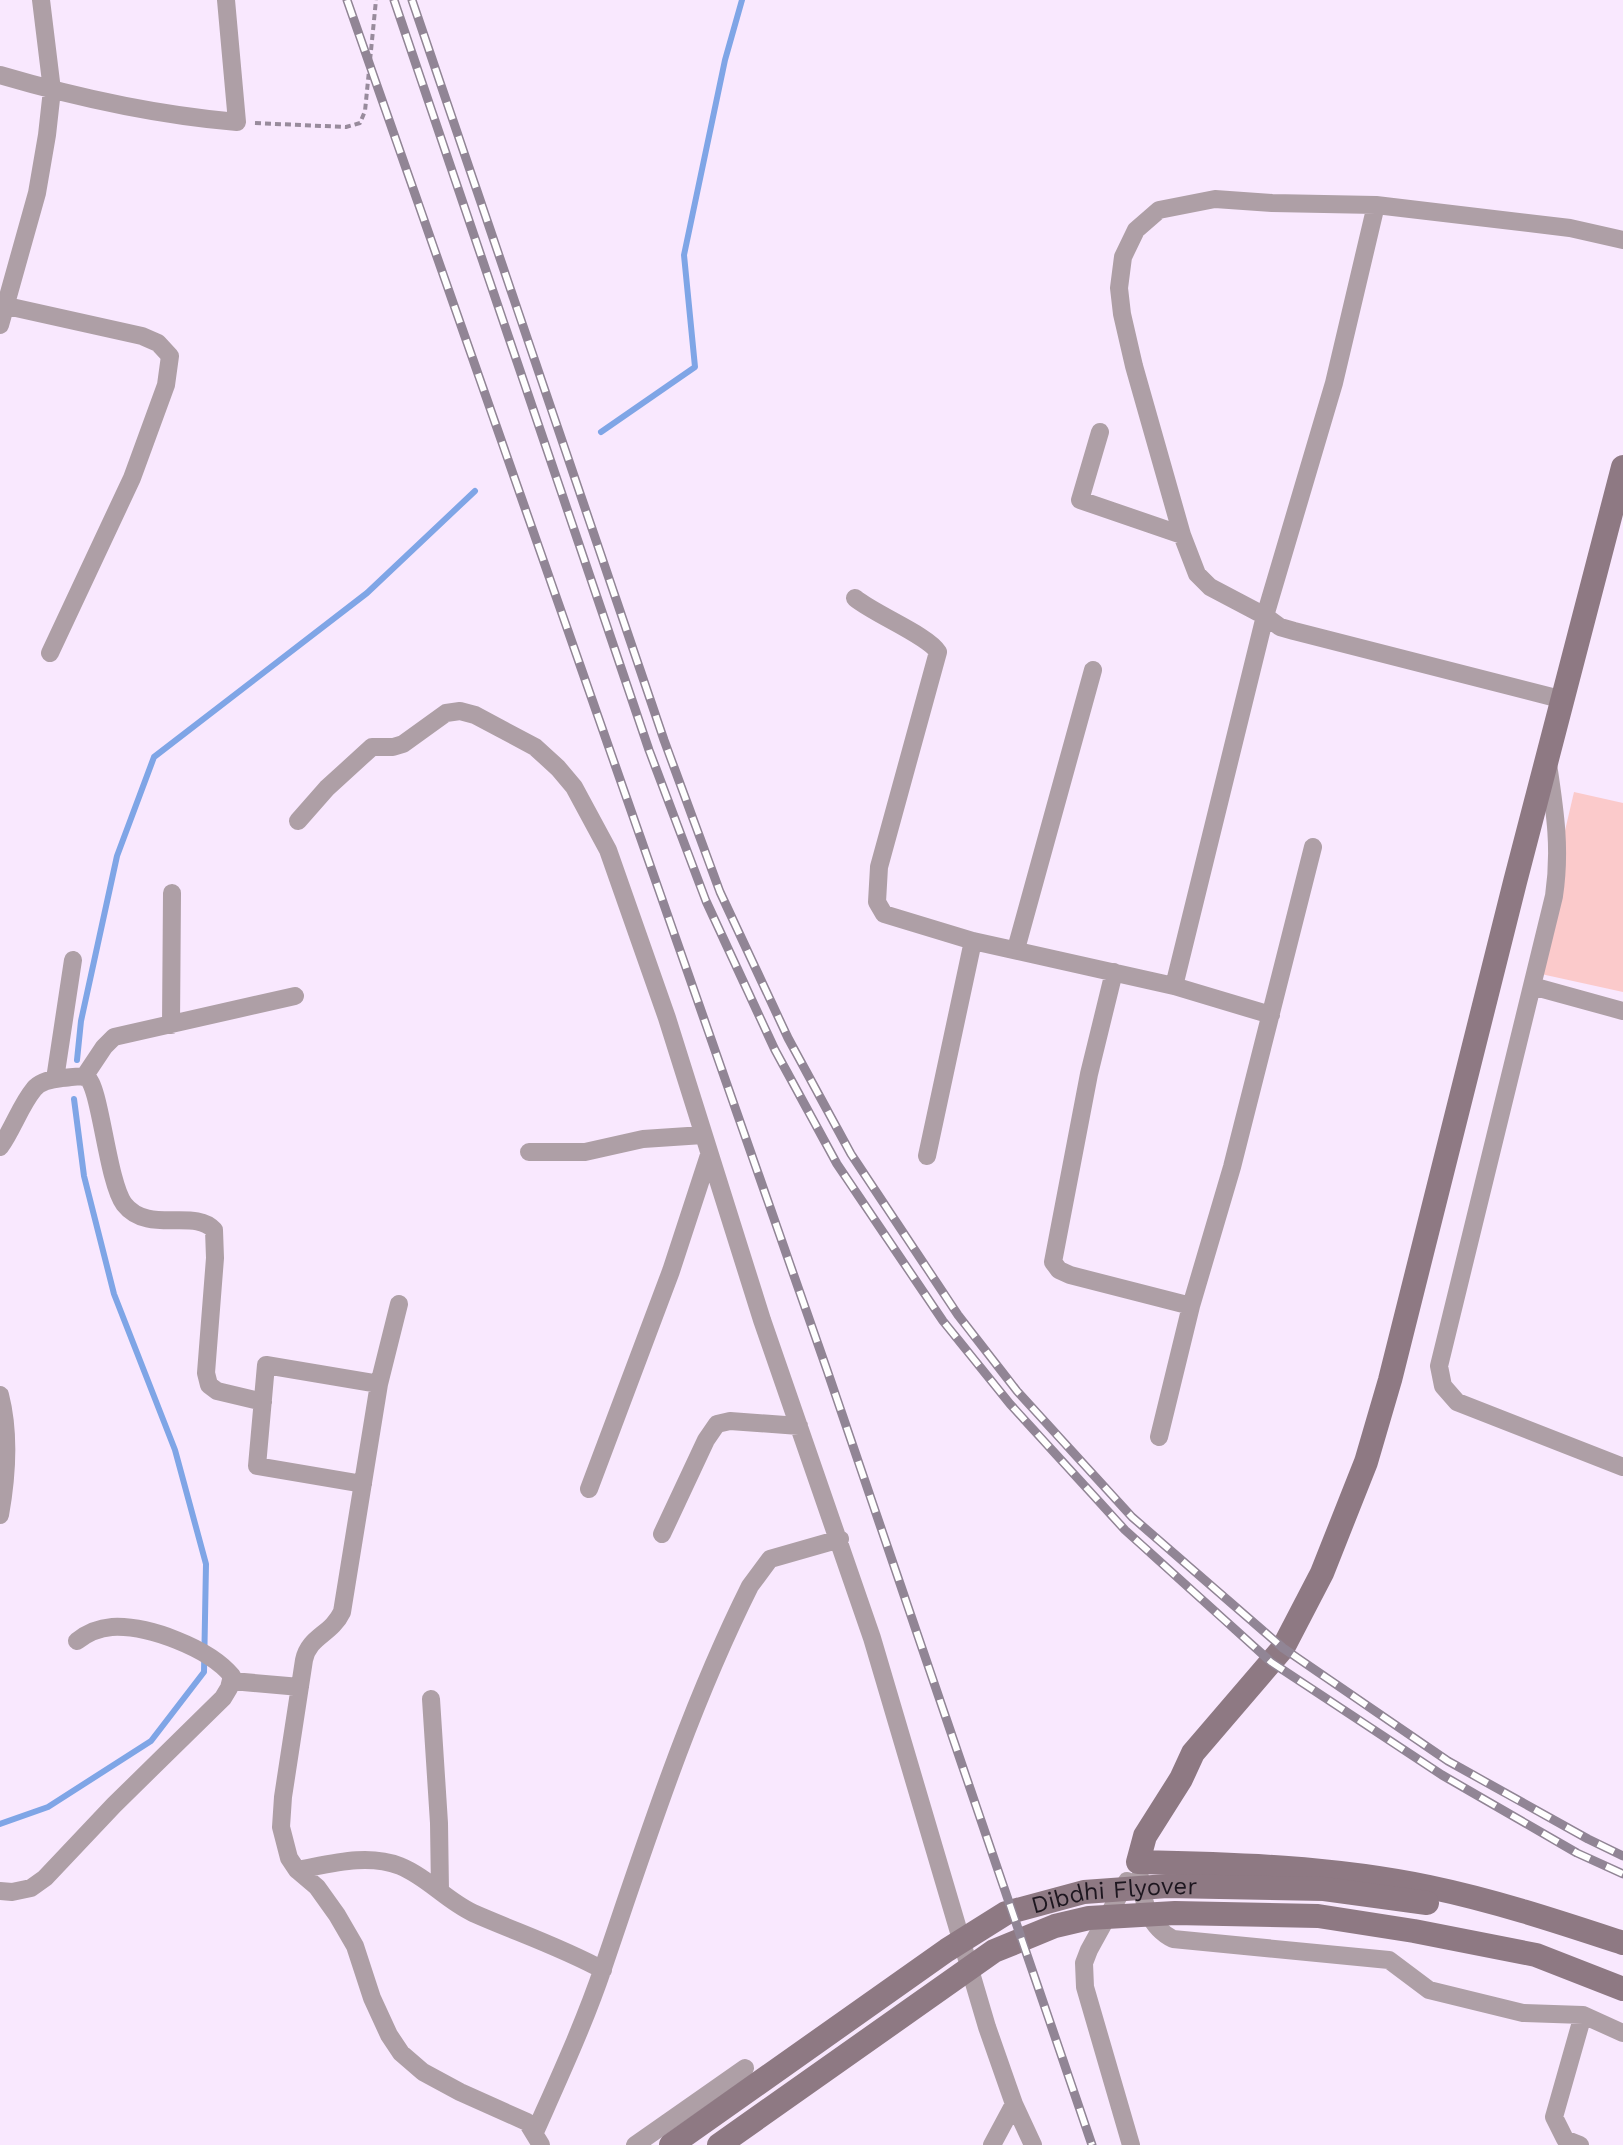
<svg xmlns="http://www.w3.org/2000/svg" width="1623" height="2145" font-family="'Work Sans',sans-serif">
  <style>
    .green { fill: #fbcacb }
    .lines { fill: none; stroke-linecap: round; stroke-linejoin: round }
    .stream { stroke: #7fa5e6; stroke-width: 6 }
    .path { stroke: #988b9c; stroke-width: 4; stroke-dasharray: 6 4; stroke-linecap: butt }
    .street { stroke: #ae9fa6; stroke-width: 18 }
    .secondary { stroke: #8e7983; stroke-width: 24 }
    .rail-casing { stroke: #918595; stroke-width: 9 }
    .rail { stroke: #fff; stroke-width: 6; stroke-dasharray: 18; stroke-linecap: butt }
    .labels { text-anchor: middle; stroke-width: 6; stroke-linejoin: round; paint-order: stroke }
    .street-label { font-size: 24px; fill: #1d161f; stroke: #fff }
  </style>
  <rect width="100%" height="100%" fill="#f9e8fe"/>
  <path class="green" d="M1574,792L1623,803V992L1532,972Z"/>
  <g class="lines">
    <path class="stream" d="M601,432L695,367L684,255L725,60L742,0
      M77,1060L81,1021L117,856L154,757L367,593L475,491
      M0,1824L48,1807L151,1741L204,1672L206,1564L175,1450L114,1294L84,1176L74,1099"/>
    <path class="path" d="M255,123L346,127L360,123L365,111L376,0"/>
    <path class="street" d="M0,75C78,98 156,115 237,122L226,0
      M1376,205L1334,383L1265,616L1280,627L1294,631L1564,700
      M7,306L142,336L158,343L170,356L166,385L132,478L50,653
      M0,325L37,193L47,135L52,90L41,0
      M1100,432L1080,500L1182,535
      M855,598C874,614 929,636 938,652L879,867L877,902L884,914L973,941L1174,986L1271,1015
      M1548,764C1555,811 1561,849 1554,896L1439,1366L1443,1386L1457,1402L1623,1467
      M298,821L327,788L372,747H393L403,744L446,713L460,711L475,715L535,747L558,768L574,787L608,850L667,1018L762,1320L872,1638L987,2027L1014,2104L1033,2145
      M1016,949L1093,670
      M1114,972L1089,1074L1053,1262L1059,1270L1070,1275L1191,1306
      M1174,986L1265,616L1210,587L1197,574L1182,535L1134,366L1122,314L1119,288L1123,257L1136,230L1159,210L1215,199L1272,203L1376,205L1570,228L1623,240
      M1532,986L1623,1011
      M171,1025L172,893
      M84,1077L104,1047L114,1037L295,996
      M55,1079L73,960
      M0,1147C13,1129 20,1106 34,1089C40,1081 53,1079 62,1078C69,1078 80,1075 86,1077C100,1082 107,1181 124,1204C148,1235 195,1208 214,1230L215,1258L206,1373L209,1385L217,1391L263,1402
      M529,1152H585L643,1139L703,1135
      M927,1156L973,941
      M399,1304L379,1384L342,1612C331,1635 309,1636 304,1660L283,1797L281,1827L289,1858L297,1870L317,1887L337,1915L355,1946L372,1998L389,2035L401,2053L423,2072L460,2092L527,2122L541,2145
      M0,1395C10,1434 7,1476 0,1515
      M1159,1437L1191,1306L1232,1167L1313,847
      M363,1484L257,1466L266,1365L379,1384
      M589,1489L671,1271L709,1155
      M662,1534L706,1440L717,1424L730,1421L799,1426
      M232,1681L300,1687
      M431,1699L439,1823L440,1891
      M297,1870C330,1864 367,1853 400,1866C427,1877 447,1901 473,1913C516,1932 561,1947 603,1970
      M1140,1877C1143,1903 1149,1927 1173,1939L1389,1960L1429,1990L1523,2013L1583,2015L1623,2033
      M1127,1881L1089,1950L1084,1963L1085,1987L1131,2145
      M0,1891L12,1892L31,1888L45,1878L114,1805L223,1698L229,1688L232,1676C209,1648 148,1625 112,1627C99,1628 87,1633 77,1641
      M535,2132C559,2078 584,2024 603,1968C647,1839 689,1708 750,1586L770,1559L840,1539
      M635,2145L745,2068
      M992,2145L1014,2104
      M1580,2145L1565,2139L1554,2117L1583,2015"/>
    <g class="secondary">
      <path d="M1623,467L1515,882L1390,1380L1366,1462L1322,1573L1283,1648L1193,1753L1181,1779L1145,1836L1138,1862C1236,1864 1333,1867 1429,1887C1496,1901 1559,1922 1623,1943"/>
      <path id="s1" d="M671,2145L947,1950L1006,1913L1084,1892L1167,1886L1324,1889L1427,1903"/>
      <path d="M719,2145L994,1951L1055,1926L1089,1918L1175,1913L1318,1916L1414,1931L1536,1955L1623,1989"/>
    </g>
    <g class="rail-casing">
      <path id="rail" d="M347,0L827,1370L1092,2145
        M394,0L649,750L706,901L775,1050L837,1164L943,1321L1010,1404L1125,1530L1271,1662L1442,1775L1577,1853L1623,1874
        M412,0L664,740L720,892L788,1038L851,1154L958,1315L1017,1391L1132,1517L1283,1648L1448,1761L1588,1839L1623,1856"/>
    </g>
    <use href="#rail" class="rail"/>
  </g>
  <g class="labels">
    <g class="street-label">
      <text dy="8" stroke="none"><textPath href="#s1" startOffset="518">Dibdhi Flyover</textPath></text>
    </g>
  </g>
</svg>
